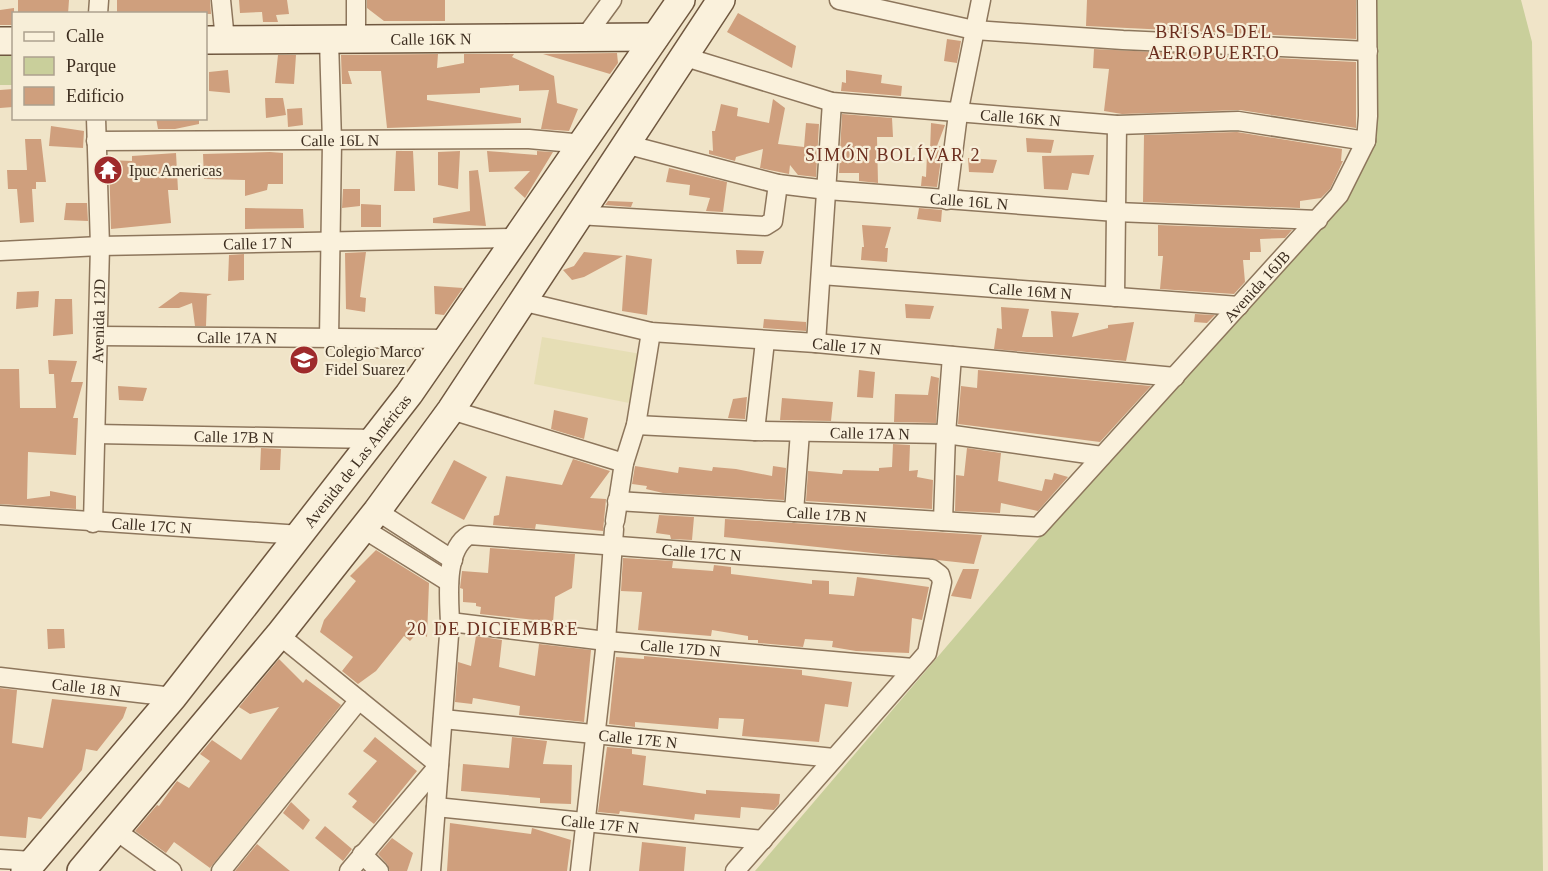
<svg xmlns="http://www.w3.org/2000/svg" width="1548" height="871" font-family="Georgia,serif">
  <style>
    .farmland { fill: #e6deb5 }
    .green { fill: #c9cf9b }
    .building { fill: #cf9f7d }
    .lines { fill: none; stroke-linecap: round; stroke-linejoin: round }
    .street-casing { stroke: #8d765c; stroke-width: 21 }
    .secondary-casing { stroke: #6f573f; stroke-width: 30 }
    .street { stroke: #faf1dc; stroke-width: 18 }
    .secondary { stroke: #faf1dc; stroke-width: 27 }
    .labels { text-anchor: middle; stroke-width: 4.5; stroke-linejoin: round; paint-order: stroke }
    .street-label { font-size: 16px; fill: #3d2e20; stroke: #f7eed8 }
    .poi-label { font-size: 16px; fill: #3d2e20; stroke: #f7eed8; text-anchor: start }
    .neighbourhood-label { font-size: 18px; letter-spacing: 1.5px; fill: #6b2e1e; stroke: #f7eed8 }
  </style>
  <rect width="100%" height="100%" fill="#f0e4c8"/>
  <path class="farmland" d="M542,337L641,354L629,403L534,384Z"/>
  <path class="green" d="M1370,0H1521L1532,42L1543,871H755L1063,510L1265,285L1369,141Z
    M0,52H13V85H0Z"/>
  <path class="building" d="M18,0H69L68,14H18Z
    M117,0H210L211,14L117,13Z
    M239,0H287L289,14L276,15L278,22H263L262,12L240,13Z
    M367,0H445V21H384L367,8Z
    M1087,0H1356V39L1086,26Z
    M14,8V25H0V10Z
    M738,13L796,46L792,68L727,32Z
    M947,39L961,41L957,63L944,61Z
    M1094,49L1356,62V128L1240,110L1122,114L1104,111L1109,69L1093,68Z
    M617,53L618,63L610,74L543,54Z
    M438,54L437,68L464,63V54H514L512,57L554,76L557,103L578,109L569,131L541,129L549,90L519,91V85L480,88V93L427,95V100L521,118V123L387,128L381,71H348L352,84H342L341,55Z
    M278,55H296L294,84L275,83Z
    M228,70L230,93L209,91V72Z
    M846,70L882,75L881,83L902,86L901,96L841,91L842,82L846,83Z
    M13,89V107L0,108V90Z
    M265,98H283L286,115L266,118Z
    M773,99L785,108L778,144L804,147L806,123L819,124L816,177L798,175L790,165L789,174L760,168L763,149L736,157L735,161L709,154V150L713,151L712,131H715L721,104L738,108L737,116L769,123Z
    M302,108L303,125L288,127L287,109Z
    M842,114L892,118L893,137H877L878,183L859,181V173H839Z
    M156,118H199V124L175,129H158Z
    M931,123L945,125L937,146H943L937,187L921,186L922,176L926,177L927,154L930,152Z
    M51,126L84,131L83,148L49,146Z
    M1237,132L1342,149L1341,161H1343L1330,189L1321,198L1300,201V208L1143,202L1144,135Z
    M1026,138L1054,140L1051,153L1027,152Z
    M25,139H41L46,182H36V189H32L34,222L20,223L17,189H8L7,170H27Z
    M396,151H413L415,191H394Z
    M460,151L458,189L438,185V152Z
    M487,151L537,155V151L553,152L525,198L514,188L530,171L489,172Z
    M270,152L283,153V184H268L267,190L245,196V180L204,179L203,154Z
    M176,153L178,190H168L171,223L111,229L109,160L132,161V156Z
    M1094,155L1089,175L1072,173L1068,190L1044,189L1042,156Z
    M968,158L997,160L993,173L969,172Z
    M669,168L727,182L723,212L706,211L710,198L689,195L690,185L666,182Z
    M478,170L486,226L433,223V218L470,211L469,171Z
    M343,189H360V206L342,208Z
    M608,201L633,202L631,207L605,205Z
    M66,203H87L88,221L64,220Z
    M361,204L381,205V227H361Z
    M245,208L303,209L304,228L245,229Z
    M919,208L942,210L941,222L917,219Z
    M862,225L891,227L885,248H888L887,262L861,260L862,247H864Z
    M1158,225L1292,230L1285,238L1260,239L1261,252H1250V260H1243L1245,282L1234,294L1160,289L1163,256H1158Z
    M736,250L764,251L761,264H737Z
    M366,252L360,297L366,298L365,312L346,309L345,253Z
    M584,252L623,256L584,277L572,280L563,270L574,266Z
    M244,254V280L228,281L229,255Z
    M626,255L652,259L647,315L622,311Z
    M434,286L463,288L444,315L435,314Z
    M39,291L38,307L16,309L17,292Z
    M180,292L212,294L207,296L206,326H195L192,303L179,308H158Z
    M55,299H72L73,334L53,336Z
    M905,304L934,306L930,319L906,318Z
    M1001,307L1029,309L1022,337H1053L1051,311L1079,313L1072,337L1108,328V325L1134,322L1126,361L994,349L997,328L1002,329Z
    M1195,314L1215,315L1207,323L1194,322Z
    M764,319L806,322V331L763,328Z
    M48,360L77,361L71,382H83L73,418H78L76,455L28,452L27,499L50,496V491L76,496V509L0,504V369H19L20,408H56L54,374H49Z
    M859,370L875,372L873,398L857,397Z
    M978,370L1151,386L1100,442L958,424L961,386L977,388Z
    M931,376L939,378L936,423L894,422L895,394L928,395Z
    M118,386L147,388L143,401L119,400Z
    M747,397L745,419L728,418L733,399Z
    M782,398L833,402L831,421L780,420Z
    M554,410L588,418L584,439L551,429Z
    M893,444L910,445L909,471L918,470L917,477L933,480L932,509L806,501L808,471L842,474L843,470L879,471V468L892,467Z
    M261,448L281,449L280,470H260Z
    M967,448L1001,453L998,481L1042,491L1045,479L1052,480L1054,473L1068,477L1038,511L1001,503L1000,513L955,511L956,475L964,476Z
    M573,459L610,471L590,498L606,499L603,531L536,524L535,529L493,525L494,516L499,515L506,476L562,485Z
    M454,460L487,477L464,520L431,503Z
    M635,466L678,473L679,467L712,471L713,467L736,469L772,476L773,466L786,468L784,500L663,493L646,489L647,486L632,484Z
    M659,515L694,517L692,540L671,539L670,535L656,533Z
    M725,519L793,523L982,535L974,564L724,537Z
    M490,548L575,554L572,588L555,597L553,622L480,614L481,607L476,606V603L463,602V589L460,588L462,571L488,573Z
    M376,550L429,583L427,637L419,631L410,641L404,636L376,671L358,684L342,671L353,657L320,632L324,620L356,581L350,576Z
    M623,558L673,561L672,568L713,571L714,565L731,567V574L812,584V580L829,581V594L854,596L857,577L929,587L922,620L912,618L909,653L856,651L832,647L833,641L805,639L803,647L758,643V640H748V636L712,630L711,636L638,630L642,592L621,591Z
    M963,569H979L971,599L951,596Z
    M47,629H64L65,648L48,649Z
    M476,636L502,640L499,667L535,676L539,644L591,650L584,722L519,715L520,706L473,698L472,704L455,702L458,662L471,666Z
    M644,656L802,670V675L852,682L848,707L825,704L819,742L742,736L744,719L719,718L718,729L635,722V727L609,724L616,657L644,659Z
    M279,659L303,683L306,679L341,705L210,868L174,842L166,853L135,831L157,805L159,806L177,781L189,788L210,761L200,754L212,740L241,760L279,707L250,714L239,707Z
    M0,688L17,690L12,743L43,748L52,699L127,707L123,718L97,751L86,749L82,770L41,819L28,817L26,838L0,836Z
    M375,737L417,771L374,824L352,807L357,801L348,794L377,761L363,751Z
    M512,737L547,741L543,764L572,765L571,804L540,803V798L461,791L463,764L509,768Z
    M607,747L632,749V754L646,756L643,785L706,794V790L780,794L779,804L774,810L741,807L740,818L695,814L694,820L620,811L619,814L598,812Z
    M291,802L310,820L303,830L283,813Z
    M450,823L531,834L532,828L571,840L567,871H447Z
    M325,826L352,849L343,861L315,838Z
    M392,838L413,853L407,871H390L387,864L378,854Z
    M642,842L686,847L684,871H639Z
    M257,844L290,871H235Z"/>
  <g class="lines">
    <g class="street-casing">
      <g id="street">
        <path d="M221,0L225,40"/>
        <path d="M356,0V39"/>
        <path d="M839,0L974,30L1123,40L1368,51"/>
        <path d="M98,14L99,0"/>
        <path d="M585,37L612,0"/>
        <path d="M329,40L332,142L329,339"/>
        <path id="s1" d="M682,56L832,102L1117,125L1238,121L1366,141"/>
        <path id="s2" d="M96,141L529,139L584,144"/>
        <path id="s3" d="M625,144L778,184L827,190L1116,212L1318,220"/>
        <path d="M947,200L958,114L981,0"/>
        <path d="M577,215L765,226L773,221L778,184"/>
        <path id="s4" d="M0,251L100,246L515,238"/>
        <path id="s5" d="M821,275L1239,306"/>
        <path d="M1115,297L1117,125"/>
        <path id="s6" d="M521,301L651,332L816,343L1175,377"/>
        <path id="s7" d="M99,336L448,339"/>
        <path d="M816,343L832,102"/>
        <path d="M451,410L624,463"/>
        <path id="s8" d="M636,425L755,431L946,434L1102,456"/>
        <path d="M755,431L765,341"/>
        <path id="s9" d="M96,434L373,439"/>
        <path id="s10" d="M617,501L1038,527L1339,195L1366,141L1368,116L1367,0"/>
        <path d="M377,511L453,560"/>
        <path d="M794,512L800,432"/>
        <path id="s11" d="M0,515L301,535"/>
        <path d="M615,521L624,463L636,425L651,332"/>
        <path d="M943,521L946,434L952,356"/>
        <path id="s12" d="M93,523L100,246L96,118"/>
        <path d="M364,529L449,582"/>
        <path id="s13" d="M450,622L606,641L913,668"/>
        <path d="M279,635L439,765L349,871"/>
        <path id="s14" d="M0,677L173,697"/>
        <path id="s15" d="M443,719L834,758"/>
        <path id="s16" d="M436,807L763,840"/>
        <path d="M115,830L172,871"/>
        <path d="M362,854L379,871"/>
        <path d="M0,859L33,861"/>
        <path d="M221,871L359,700"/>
        <path id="s17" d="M431,871L450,622C449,597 444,550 469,535L932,569L940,575L942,582L927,653L735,871"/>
        <path d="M580,871L606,641L614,529"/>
      </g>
    </g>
    <g class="secondary-casing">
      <g id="secondary">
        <path id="s18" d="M206,40L655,37"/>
        <path d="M0,41H14"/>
        <path id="s19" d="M25,871L173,697L409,394L681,0"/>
        <path d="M81,871L279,635L377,511L451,410L721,0"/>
      </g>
    </g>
    <use href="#street" class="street"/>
    <use href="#secondary" class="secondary"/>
  </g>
  <defs>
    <g id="temple-disc" transform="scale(1.5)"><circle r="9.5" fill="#9e2a2b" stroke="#f7eed8"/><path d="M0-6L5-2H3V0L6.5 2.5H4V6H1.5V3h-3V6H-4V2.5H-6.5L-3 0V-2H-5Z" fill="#fff"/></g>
    <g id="school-disc" transform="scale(1.5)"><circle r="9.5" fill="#9e2a2b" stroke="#f7eed8"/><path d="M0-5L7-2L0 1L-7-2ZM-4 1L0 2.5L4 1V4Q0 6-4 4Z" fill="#fff"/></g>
  </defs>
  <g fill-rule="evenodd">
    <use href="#temple-disc" x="108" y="170"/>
    <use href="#school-disc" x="304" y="360"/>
  </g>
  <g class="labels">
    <g class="street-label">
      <text dy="6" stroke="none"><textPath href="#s18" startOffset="225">Calle 16K N</textPath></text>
      <text dy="6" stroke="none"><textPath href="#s1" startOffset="346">Calle 16K N</textPath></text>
      <text dy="6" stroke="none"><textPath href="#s2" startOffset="244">Calle 16L N</textPath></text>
      <text dy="6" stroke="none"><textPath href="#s3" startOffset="350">Calle 16L N</textPath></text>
      <text dy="6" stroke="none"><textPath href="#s4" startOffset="258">Calle 17 N</textPath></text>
      <text dy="6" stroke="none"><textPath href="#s10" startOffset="747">Avenida 16JB</textPath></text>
      <text dy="6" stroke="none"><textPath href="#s5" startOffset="210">Calle 16M N</textPath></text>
      <text dy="6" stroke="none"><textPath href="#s12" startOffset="202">Avenida 12D</textPath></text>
      <text dy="6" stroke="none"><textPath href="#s7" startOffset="138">Calle 17A N</textPath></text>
      <text dy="6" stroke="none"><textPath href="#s6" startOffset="330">Calle 17 N</textPath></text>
      <text dy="6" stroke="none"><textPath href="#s8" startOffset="234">Calle 17A N</textPath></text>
      <text dy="6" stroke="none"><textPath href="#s9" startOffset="138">Calle 17B N</textPath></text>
      <text dy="6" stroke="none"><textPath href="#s19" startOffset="528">Avenida de Las Américas</textPath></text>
      <text dy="6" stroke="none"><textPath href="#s10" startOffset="210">Calle 17B N</textPath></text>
      <text dy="6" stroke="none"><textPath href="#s11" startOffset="152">Calle 17C N</textPath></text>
      <text dy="6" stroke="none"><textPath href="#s17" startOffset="576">Calle 17C N</textPath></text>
      <text dy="6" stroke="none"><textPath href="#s13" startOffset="232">Calle 17D N</textPath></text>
      <text dy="6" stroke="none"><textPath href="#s14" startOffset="87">Calle 18 N</textPath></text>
      <text dy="6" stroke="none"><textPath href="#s15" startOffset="196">Calle 17E N</textPath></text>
      <text dy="6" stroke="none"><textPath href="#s16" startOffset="165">Calle 17F N</textPath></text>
    </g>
    <g class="poi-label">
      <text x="129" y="176">Ipuc Americas</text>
      <text x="325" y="357">Colegio Marco<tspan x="325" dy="18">Fidel Suarez</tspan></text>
    </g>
    <g class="neighbourhood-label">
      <text x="1214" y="38">BRISAS DEL<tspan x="1214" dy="21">AEROPUERTO</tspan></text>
      <text x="893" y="161">SIMÓN BOLÍVAR 2</text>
      <text x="493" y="635">20 DE DICIEMBRE</text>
    </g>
  </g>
  <rect x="12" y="12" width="195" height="108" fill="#f7eed8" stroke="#ada18e" stroke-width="1.5"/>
  <rect x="24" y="32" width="30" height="9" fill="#faf1dc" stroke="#ada18e" stroke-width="1.5"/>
  <text x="66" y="42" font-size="18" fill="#3d2e20">Calle</text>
  <rect x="24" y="57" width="30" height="18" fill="#c9cf9b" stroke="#ada18e" stroke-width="1.5"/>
  <text x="66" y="72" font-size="18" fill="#3d2e20">Parque</text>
  <rect x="24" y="87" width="30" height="18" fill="#cf9f7d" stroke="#ada18e" stroke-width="1.5"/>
  <text x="66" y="102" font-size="18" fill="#3d2e20">Edificio</text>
</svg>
